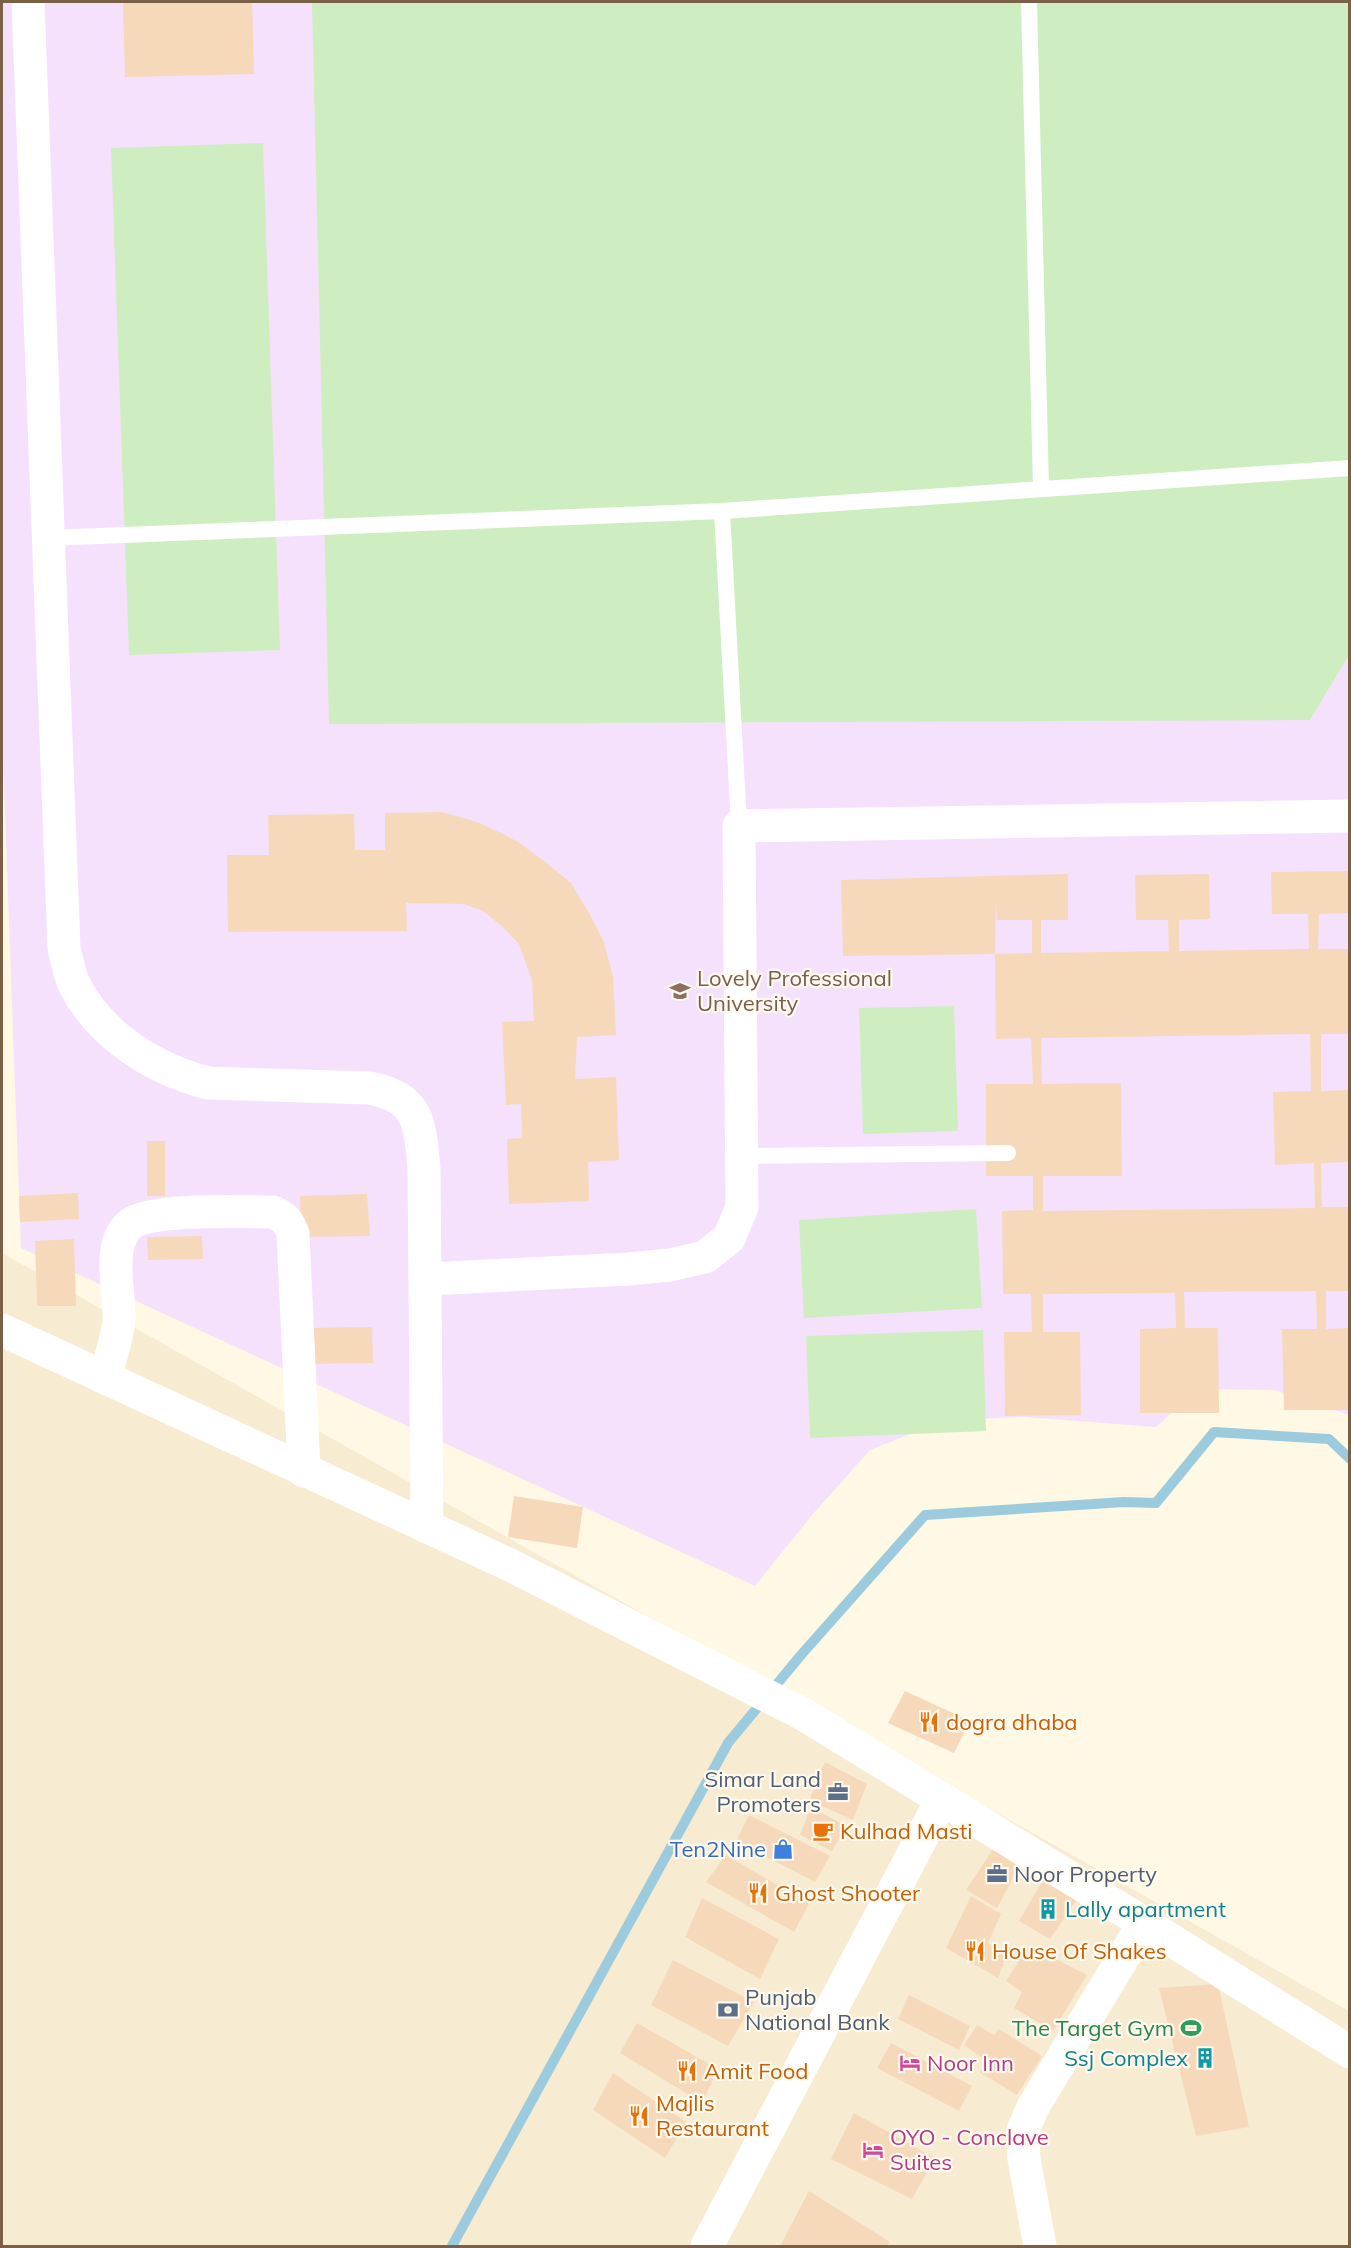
<svg xmlns="http://www.w3.org/2000/svg" width="1351" height="2248" font-family="Mulish,sans-serif">
  <style>
    .residential { fill: #f7ebd2 }
    .education { fill: #f5e1fb }
    .green { fill: #ceeec1 }
    .lines { fill: none; stroke-linecap: round; stroke-linejoin: round }
    .stream { stroke: #9ccbdd; stroke-width: 10 }
    .building { fill: #f6d9ba; fill-rule: evenodd }
    .service { stroke: #fff; stroke-width: 16 }
    .minor { stroke: #fff; stroke-width: 33 }
    .tertiary { stroke: #fff; stroke-width: 33 }
    .labels { text-anchor: middle; stroke-width: 4.5; stroke-linejoin: round; paint-order: stroke }
    .education-label { font-size: 22px; fill: #785e54; stroke: #fffaed; text-anchor: start }
    .food-label { font-size: 22px; fill: #c56008; stroke: #fffaed; text-anchor: start }
    .service-label { font-size: 22px; fill: #4e5e75; stroke: #fffaed; text-anchor: start }
    .shop-label { font-size: 22px; fill: #366cbe; stroke: #fffaed; text-anchor: end }
    .culture-label { font-size: 22px; fill: #0d838f; stroke: #fffaed; text-anchor: start }
    .leisure-label { font-size: 22px; fill: #27864d; stroke: #fffaed; text-anchor: end }
    .hotel-label { font-size: 22px; fill: #b23c85; stroke: #fffaed; text-anchor: start }
  </style>
  <rect width="100%" height="100%" fill="#fef8e5"/>
  <path class="residential" d="M2,1253L1349,2011V2246H2Z"/>
  <path class="education" d="M2,2H1349V1415L1274,1390L1198,1389L1156,1427L1025,1417L946,1420L870,1450L812,1515L755,1586L21,1248L2,733Z"/>
  <path class="green" d="M312,2H1349V655L1310,720L329,724Z
    M263,143L280,650L129,655L111,148Z
    M954,1006L958,1131L863,1134L859,1008Z
    M976,1209L982,1308L804,1318L799,1220Z
    M983,1330L986,1431L810,1438L806,1336Z"/>
  <g class="lines">
    <path class="stream" d="M452,2246L728,1743L801,1655L925,1515L1124,1502L1156,1503L1214,1432L1329,1439L1350,1459"/>
  </g>
  <path class="building" d="M123,2H252L254,74L125,77Z
    M442,812L477,822L501,833L518,842L544,861L571,883L589,913L604,942L613,977L616,1035L577,1037L575,1079L616,1077L619,1160L588,1162L589,1201L509,1204L507,1139L522,1138L521,1104L506,1105L502,1022L534,1021L532,980L519,944L503,927L483,911L464,904L406,903L407,931L228,932L227,855H269L268,815L354,814L355,850H385V813Z
    M1350,871V913L1319,914L1318,949H1350V1034H1321V1091L1350,1090V1162L1321,1163L1322,1207H1350V1291H1326V1329L1350,1328V1410H1284L1282,1329H1317L1316,1291L1184,1292L1185,1328H1218L1219,1413H1140V1329L1176,1328L1175,1293L1043,1294V1332H1080L1081,1415L1005,1416L1004,1332H1032L1031,1294H1003L1002,1211L1033,1210V1176H986V1084H1033L1031,1038L996,1039L995,954L1032,953V920H997L996,902L995,954L843,956L841,880L1068,874V920H1041V953L1169,951L1168,920H1136L1135,875L1209,874L1210,919L1179,920V951L1309,949L1308,914H1272L1271,872ZM1310,1034L1311,1091L1273,1092L1275,1165L1314,1163L1315,1208L1043,1211V1176H1122L1121,1083L1042,1084L1041,1038Z
    M147,1141H165V1196H147Z
    M78,1193L79,1219L20,1222L19,1196Z
    M367,1194L370,1236L301,1237L300,1196Z
    M202,1236L203,1259L148,1260L147,1237Z
    M74,1239L76,1306H37L35,1241Z
    M372,1327L373,1363L307,1364L306,1328Z
    M514,1496L583,1507L577,1548L508,1537Z
    M905,1691L970,1721L954,1753L888,1723Z
    M825,1762L867,1784L853,1820L809,1800Z
    M811,1807L846,1826L832,1851L800,1835Z
    M749,1815L830,1856L815,1882L736,1841Z
    M993,1849L1021,1864L997,1908L966,1890Z
    M726,1855L809,1904L794,1932L706,1882Z
    M1044,1878L1078,1898L1050,1939L1019,1921Z
    M971,1896L1001,1914L988,1943L1007,1953L998,1978L946,1948Z
    M702,1898L779,1939L760,1979L685,1937Z
    M1029,1945L1087,1975L1053,2031L1014,2008L1022,1992L1006,1981Z
    M673,1960L754,2002L728,2046L651,2005Z
    M1218,1984L1249,2127L1196,2136L1159,1988Z
    M909,1995L970,2026L959,2050L898,2019Z
    M637,2023L718,2069L702,2103L620,2053Z
    M977,2025L994,2035L999,2029L1042,2056L1017,2095L980,2072L988,2062L964,2045Z
    M891,2043L972,2086L959,2111L877,2068Z
    M613,2073L686,2122L665,2158L593,2110Z
    M854,2113L935,2158L912,2199L831,2159Z
    M809,2191L890,2242L887,2246H780Z"/>
  <g class="lines">
    <path class="service" d="M1029,2L1041,488
      M722,511L739,826
      M48,538L722,511L1350,468
      M742,1156L1008,1153"/>
    <path class="minor" d="M28,2L64,948C67,959 69,973 74,984C100,1036 154,1069 208,1083L369,1088C420,1097 420,1124 424,1169L427,1527
      M426,1279L629,1269L670,1265L705,1257L729,1238L742,1207L739,826L1350,816
      M105,1378C110,1359 117,1339 119,1320C120,1297 113,1273 117,1251C118,1241 123,1229 132,1223C156,1208 241,1212 273,1212C285,1217 289,1222 293,1234L304,1471
      M707,2246L942,1799
      M1040,2246L1024,2159L1023,2130L1033,2107L1144,1923"/>
    <path class="tertiary" d="M2,1330L510,1565L803,1714L1144,1923L1350,2052"/>
  </g>
  <defs>
    <g id="university-bare" transform="scale(1.62)"><path d="M0-5L7-2L0 1L-7-2ZM-4 1L0 2.5L4 1V4Q0 6-4 4Z" fill="#8d6e63" stroke="#fffaed" stroke-width="2.5" paint-order="stroke"/></g>
    <g id="restaurant-bare" transform="scale(1.62)"><path d="M-5-6h1v4h1v-4h1v4h1v-4h1v5L-1.5 .5V6h-2V.5L-5-1ZM5-6V6H3V1.5H1.5Q1.5-4 5-6Z" fill="#e8710a" stroke="#fffaed" stroke-width="2.5" paint-order="stroke"/></g>
    <g id="office-bare" transform="scale(1.62)"><path d="M-6-3h4V-5.5h4V-3h4V5H-6ZM-1-4.5V-3h2v-1.5ZM-6 0V1H6V0Z" fill="#5c6f8a" stroke="#fffaed" stroke-width="2.5" paint-order="stroke"/></g>
    <g id="cafe-bare" transform="scale(1.62)"><path d="M-5.5-4.5H6V0H3Q3 3.5 0 3.5H-2.5Q-5.5 3.5-5.5 0ZM3-3.2v2h1.7v-2ZM-6 4.5H4V6H-6Z" fill="#e8710a" stroke="#fffaed" stroke-width="2.5" paint-order="stroke"/></g>
    <g id="shop-bare" transform="scale(1.62)"><path d="M-5-2.5h2.3a2.7 3.5 0 0 1 5.4 0H5L5.5 6h-11ZM-1.5-2.5h3a1.5 2.3 0 0 0-3 0Z" fill="#3f7fe0" stroke="#fffaed" stroke-width="2.5" paint-order="stroke"/></g>
    <g id="building-bare" transform="scale(1.62)"><path d="M-4-6H4V6H1V3H-1V6H-4ZM-2.5-4.3h1.7v1.8h-1.7ZM.8-4.3h1.7v1.8H.8ZM-2.5-1h1.7V.8h-1.7ZM.8-1h1.7V.8H.8Z" fill="#0f9aa8" stroke="#fffaed" stroke-width="2.5" paint-order="stroke"/></g>
    <g id="bank-bare" transform="scale(1.62)"><path d="M-6-4H6V4H-6ZM0-2.3a2.3 2.3 0 1 0 0 4.6a2.3 2.3 0 1 0 0-4.6Z" fill="#5c6f8a" stroke="#fffaed" stroke-width="2.5" paint-order="stroke"/></g>
    <g id="stadium-bare" transform="scale(1.62)"><path d="M0-5a6.5 5 0 1 0 0 10a6.5 5 0 1 0 0-10ZM-3.5-1.8h7v3.6h-7Z" fill="#2e9e5b" stroke="#fffaed" stroke-width="2.5" paint-order="stroke"/></g>
    <g id="hotel-bare" transform="scale(1.62)"><path d="M-6-4.5h1.5V1H6V5H4.5V3h-9V5H-6ZM-4 0a1.8 1.8 0 1 1 3.6 0ZM.5 0V-2.5h3Q6-2.5 6 0Z" fill="#d1479c" stroke="#fffaed" stroke-width="2.5" paint-order="stroke"/></g>
  </defs>
  <g fill-rule="evenodd">
    <use href="#university-bare" x="680" y="991"/>
    <use href="#restaurant-bare" x="929" y="1722"/>
    <use href="#office-bare" x="838" y="1792"/>
    <use href="#cafe-bare" x="823" y="1831"/>
    <use href="#shop-bare" x="783" y="1849"/>
    <use href="#office-bare" x="997" y="1874"/>
    <use href="#restaurant-bare" x="758" y="1893"/>
    <use href="#building-bare" x="1048" y="1909"/>
    <use href="#restaurant-bare" x="975" y="1951"/>
    <use href="#bank-bare" x="728" y="2010"/>
    <use href="#stadium-bare" x="1191" y="2028"/>
    <use href="#building-bare" x="1205" y="2058"/>
    <use href="#hotel-bare" x="910" y="2063"/>
    <use href="#restaurant-bare" x="687" y="2071"/>
    <use href="#restaurant-bare" x="639" y="2116"/>
    <use href="#hotel-bare" x="873" y="2150"/>
  </g>
  <g class="labels">
    <g class="education-label">
      <text x="697" y="986">Lovely Professional<tspan x="697" dy="25">University</tspan></text>
    </g>
    <g class="food-label">
      <text x="946" y="1730">dogra dhaba</text>
      <text x="840" y="1839">Kulhad Masti</text>
      <text x="775" y="1901">Ghost Shooter</text>
      <text x="992" y="1959">House Of Shakes</text>
      <text x="704" y="2079">Amit Food</text>
      <text x="656" y="2111">Majlis<tspan x="656" dy="25">Restaurant</tspan></text>
    </g>
    <g class="service-label">
      <text x="821" y="1787" text-anchor="end">Simar Land<tspan x="821" dy="25">Promoters</tspan></text>
      <text x="1014" y="1882">Noor Property</text>
      <text x="745" y="2005">Punjab<tspan x="745" dy="25">National Bank</tspan></text>
    </g>
    <g class="shop-label">
      <text x="766" y="1857">Ten2Nine</text>
    </g>
    <g class="culture-label">
      <text x="1065" y="1917">Lally apartment</text>
      <text x="1188" y="2066" text-anchor="end">Ssj Complex</text>
    </g>
    <g class="leisure-label">
      <text x="1174" y="2036">The Target Gym</text>
    </g>
    <g class="hotel-label">
      <text x="927" y="2071">Noor Inn</text>
      <text x="890" y="2145">OYO - Conclave<tspan x="890" dy="25">Suites</tspan></text>
    </g>
  </g>
  <rect width="1351" height="2248" fill="none" stroke="#7a6047" stroke-width="6"/>
</svg>
